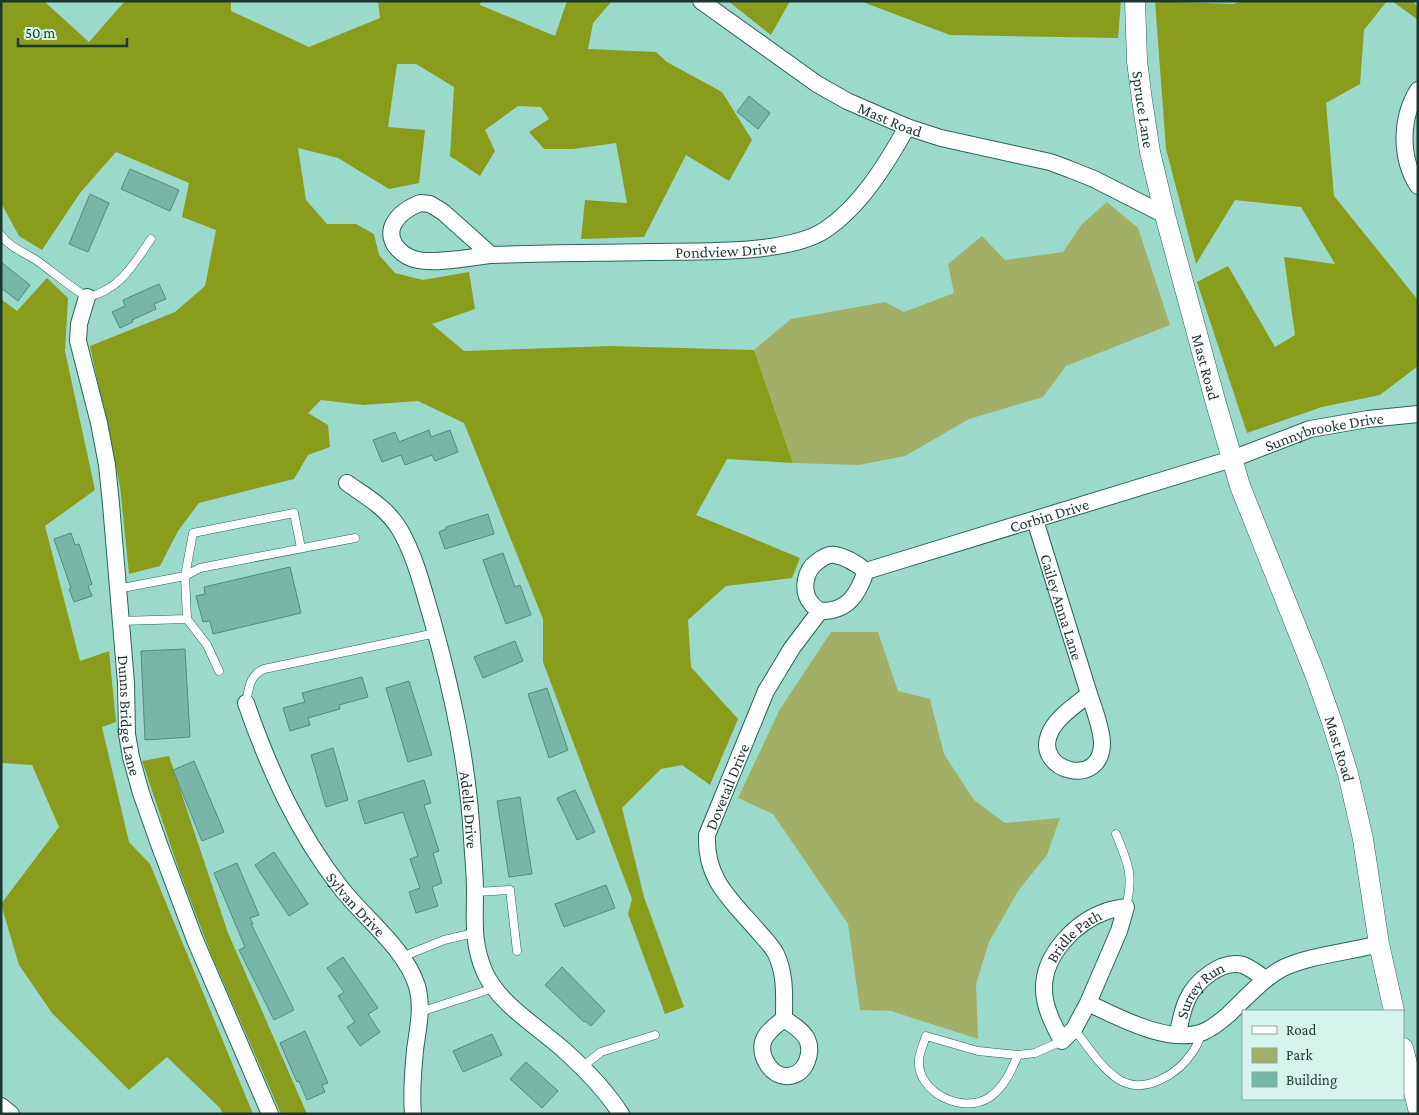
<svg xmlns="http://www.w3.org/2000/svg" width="1419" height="1115" font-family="'Crimson Pro',serif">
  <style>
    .green { fill: #a2b067 }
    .forest { fill: #8a9c1b }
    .building { fill: #78b6a8; stroke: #4f8c7e }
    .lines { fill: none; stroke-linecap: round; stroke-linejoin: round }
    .service-casing { stroke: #266558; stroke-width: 9 }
    .minor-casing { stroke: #266558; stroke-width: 18 }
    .tertiary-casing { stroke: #266558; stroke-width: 21 }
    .service { stroke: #fff; stroke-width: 8 }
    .minor { stroke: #fff; stroke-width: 16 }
    .tertiary { stroke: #fff; stroke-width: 20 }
    .labels { text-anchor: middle; stroke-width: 4; stroke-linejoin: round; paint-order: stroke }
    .street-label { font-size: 16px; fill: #1c3630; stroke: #d5f4ec }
  </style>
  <rect width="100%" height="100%" fill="#9bdacb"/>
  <path class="green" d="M1107,202L1138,228L1170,325L1066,366L1043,397L969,419L905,456L859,465L793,463L754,350L791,319L885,302L904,312L954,293L948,264L982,236L1005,260L1063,252L1082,224Z
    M831,632H878L898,691L930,699L944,754L974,800L1005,823L1060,818L1047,855L1018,891L989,942L976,984L978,1039L891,1011L860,1010L848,924L773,814L738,798L780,709Z"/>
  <path class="forest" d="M1,1H46V3L89,42L125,1H231V11L309,47L380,18L378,1H481L480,5L555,36L567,1H612L593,23L588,49L656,52L667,62L722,92L752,140L729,181L686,155L644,237L581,239L585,200L627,203L616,143L573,149H544L529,132L549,119L541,107L518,106L485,130L495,151L480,176L450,156L454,87L416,64H397L388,127L425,130L419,183L389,189L338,158L298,148L306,200L327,224H356L374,234L379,255L395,273L423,280L469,272L475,309L432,324L464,351L610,346L754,350L793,463L727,459L696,515L800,558L792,578L726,586L688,620L691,667L738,719L710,785L682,765L661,769L622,808L644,897L684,1007L665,1014L628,914L632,899L543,662V619L464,423L418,401L363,405L321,400L308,413L328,425L330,447L308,455L294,479L199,503L178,531L160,566L129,574L120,486L90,346L175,312L205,286L216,230L182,217L189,183L116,152L80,193L42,250L19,236L1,203Z
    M728,1H790L771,35Z
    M860,1H1121L1118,38L950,35Z
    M1155,1L1233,4L1243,1H1387L1364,30L1360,84L1326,103L1334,196L1418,300V366L1380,395L1322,407L1247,433L1197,282L1228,266L1275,347L1295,335L1284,257L1335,264L1301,207L1235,200L1196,264L1166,149Z
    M1392,1H1413L1418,8V20Z
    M47,278L68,298L65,351L95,490L45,526L80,661L109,651L116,722L102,727L129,842L150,864L253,1114H223L220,1108L167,1057L129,1090L52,1013L19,965L1,904L59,827L32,765L1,763V299L17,311Z
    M169,756L228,933L307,1114H281L211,954L180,873L142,761Z"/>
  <path class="building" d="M749,96L770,113L758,129L737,112Z
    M130,169L179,190L170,211L121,189Z
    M90,194L109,203L88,252L69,244Z
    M1,262L30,285L18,301L1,288Z
    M159,284L166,299L154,304L156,309L132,320L133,322L120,328L112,312L125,306L123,300Z
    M429,430L431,437L450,430L458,452L435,461L432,455L405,465L401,455L382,462L373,440L395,432L399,442Z
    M488,514L494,534L445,549L439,532L446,529V527Z
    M71,533L75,545L79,544L92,584L88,586L92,596L74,602L69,589L71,588L54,539Z
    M503,553L515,587L520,585L531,615L506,624L483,560Z
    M290,567L301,613L213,634L210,621L203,622L196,596L205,594L204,587Z
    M515,641L523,661L483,678L474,657Z
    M185,649L190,737L145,740L141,651Z
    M362,677L368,697L339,705L340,709L308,718L310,725L290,731L283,708L305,702L302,693Z
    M409,681L432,755L408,762L386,688Z
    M547,688L568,750L549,758L528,694Z
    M333,748L348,800L326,807L311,755Z
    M194,761L224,832L202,841L173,770Z
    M424,780L431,803L424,805L439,851L433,853L442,883L432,887L438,906L416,913L409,892L420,888L410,859L418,856L403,812L365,824L358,801Z
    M575,790L595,832L577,840L557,798Z
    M520,797L532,874L509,877L497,801Z
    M274,852L308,904L289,916L255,865Z
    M237,863L259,915L250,918L253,924H251L294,1010L274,1020L239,950L245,947L214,873Z
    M606,885L615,908L564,927L555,904Z
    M343,957L378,1008L368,1014L380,1032L360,1046L347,1027L355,1022L338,996L344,992L327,968Z
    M562,967L605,1011L591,1026L585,1021L584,1022L545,985Z
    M305,1031L328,1083L322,1085L325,1092L307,1100L299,1081L297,1082L280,1043Z
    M492,1034L502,1055L463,1072L453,1051Z
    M526,1062L558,1091L542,1108L510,1079Z"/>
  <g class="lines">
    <g class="service-casing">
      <path id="service" d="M1,235C10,248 24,252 36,260C53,272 69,286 87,297C119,291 134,264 151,239
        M117,589L185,576L200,568L355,538
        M187,619L207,645L219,671
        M120,621L187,619L185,576L193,533L294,513L301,548
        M246,703C249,689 249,675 264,669L436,633
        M1116,834C1128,863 1134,875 1126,907
        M475,892L510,890L517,951
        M402,957L444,940L474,933
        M420,1012L494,988
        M1074,1029C1087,1045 1100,1067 1118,1079C1144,1096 1179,1074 1194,1050C1197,1045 1200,1038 1202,1033
        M926,1036L978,1051L1018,1055C1011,1071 1005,1086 990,1097C964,1115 916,1093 919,1059C920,1051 924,1043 926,1036Z
        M1018,1055L1035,1053L1062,1041
        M582,1067L601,1052L655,1035"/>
    </g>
    <g class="minor-casing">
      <g id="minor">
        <path id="s1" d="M701,1L817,84L847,101L907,127L941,138L1050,162L1069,169L1094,179L1165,215"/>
        <path d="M1418,90C1400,119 1400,158 1418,186"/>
        <path d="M420,203L430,204L443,212L491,255C471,257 437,264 418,260C403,257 388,244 392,228C396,215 408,208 420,203Z"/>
        <path id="s2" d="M491,255C544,253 597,253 650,252C697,251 787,255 825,230C861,206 887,163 907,127"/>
        <path id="s3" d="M87,297L79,324L78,341L99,423L107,465L111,504L126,683L127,734L131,757L141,793L159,844L195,940L270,1114"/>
        <path id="s4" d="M347,483C367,497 387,508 400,530C416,558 423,589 432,619C452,691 468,763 472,838C473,856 475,873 475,891C475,922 472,943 485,973C500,1005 540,1028 566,1052C586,1070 606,1091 621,1114"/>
        <path id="s5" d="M1035,520L1089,694"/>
        <path id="s6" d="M866,571C857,564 847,557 835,555C829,554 822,558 817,562C805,570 801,591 811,603C813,606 817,609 820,611C848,612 858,594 866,571L1232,459L1310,429L1368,419L1418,414"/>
        <path d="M1089,694C1094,709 1101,726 1102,742C1103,789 1035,772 1049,735C1055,718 1076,705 1089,694Z"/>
        <path id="s7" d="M246,703C269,769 297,832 341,888C365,919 405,948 417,986C423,1007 418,1028 415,1050C413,1071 411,1093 413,1114"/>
        <path id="s8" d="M1088,1003L1074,1029L1062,1041C1054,1026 1044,1007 1044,990C1043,955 1075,922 1107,911C1113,909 1120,908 1126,907L1119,931L1088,1003C1118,1017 1169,1045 1203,1032C1213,1028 1221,1021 1228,1015C1245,999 1262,979 1283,968C1311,955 1349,952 1379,944"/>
        <path id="s9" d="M784,1019C784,997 786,975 776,954C772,946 764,938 757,930C730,899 705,879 707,835L766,691L792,648L820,611"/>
        <path d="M784,1019C792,1024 802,1030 807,1039C813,1053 806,1074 789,1076C772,1078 759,1057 763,1042C766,1032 776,1025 784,1019Z"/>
        <path id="s10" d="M1178,1034C1180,1022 1182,1011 1187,1000C1195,982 1221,959 1243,965C1251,968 1259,975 1266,979"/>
        <path d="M1,1106L11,1114"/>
      </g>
    </g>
    <g class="tertiary-casing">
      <g id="tertiary">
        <path id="s11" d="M1135,1L1137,61L1142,100L1150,152L1165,215L1215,400L1240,486L1315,674L1332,722L1348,774L1363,839L1379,944L1394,1011"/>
        <path d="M1403,1048L1418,1108"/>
      </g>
    </g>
    <use href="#service" class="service"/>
    <use href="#minor" class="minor"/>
    <use href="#tertiary" class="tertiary"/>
  </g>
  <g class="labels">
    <g class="street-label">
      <text dy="6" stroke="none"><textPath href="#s11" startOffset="109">Spruce Lane</textPath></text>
      <text dy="6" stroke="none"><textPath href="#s1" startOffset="224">Mast Road</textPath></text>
      <text dy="6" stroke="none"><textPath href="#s2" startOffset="235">Pondview Drive</textPath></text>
      <text dy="6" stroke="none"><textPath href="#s11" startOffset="374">Mast Road</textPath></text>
      <text dy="6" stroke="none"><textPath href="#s6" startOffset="659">Sunnybrooke Drive</textPath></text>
      <text dy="6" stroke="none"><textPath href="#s6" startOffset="371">Corbin Drive</textPath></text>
      <text dy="6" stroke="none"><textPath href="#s5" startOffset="91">Cailey Anna Lane</textPath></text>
      <text dy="6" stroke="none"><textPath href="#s3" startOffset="424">Dunns Bridge Lane</textPath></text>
      <text dy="6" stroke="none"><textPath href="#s11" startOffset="779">Mast Road</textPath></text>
      <text dy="6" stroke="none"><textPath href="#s9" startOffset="260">Dovetail Drive</textPath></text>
      <text dy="6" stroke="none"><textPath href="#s4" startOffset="361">Adelle Drive</textPath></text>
      <text dy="6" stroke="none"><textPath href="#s7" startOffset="231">Sylvan Drive</textPath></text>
      <text dy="6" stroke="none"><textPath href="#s8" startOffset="166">Bridle Path</textPath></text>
      <text dy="6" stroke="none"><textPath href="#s10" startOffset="51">Surrey Run</textPath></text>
    </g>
  </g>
  <rect width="1419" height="1115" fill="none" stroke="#1c3630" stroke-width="5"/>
  <rect x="1242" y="1010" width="162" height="90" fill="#d5f4ec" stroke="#8ba8a1"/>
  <rect x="1252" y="1026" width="25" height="8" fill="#ffffff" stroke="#8ba8a1"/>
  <text x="1286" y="1035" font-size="15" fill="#1c3630">Road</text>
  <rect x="1252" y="1048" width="25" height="15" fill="#a2b067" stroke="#8ba8a1"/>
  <text x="1286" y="1060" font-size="15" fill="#1c3630">Park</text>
  <rect x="1252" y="1072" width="25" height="15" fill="#78b6a8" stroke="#8ba8a1"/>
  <text x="1286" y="1085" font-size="15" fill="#1c3630">Building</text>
  <path d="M18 38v8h109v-8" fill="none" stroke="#1c3630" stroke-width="2.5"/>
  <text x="25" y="38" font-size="15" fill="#1c3630" stroke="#d5f4ec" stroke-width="4" paint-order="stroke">50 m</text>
</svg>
